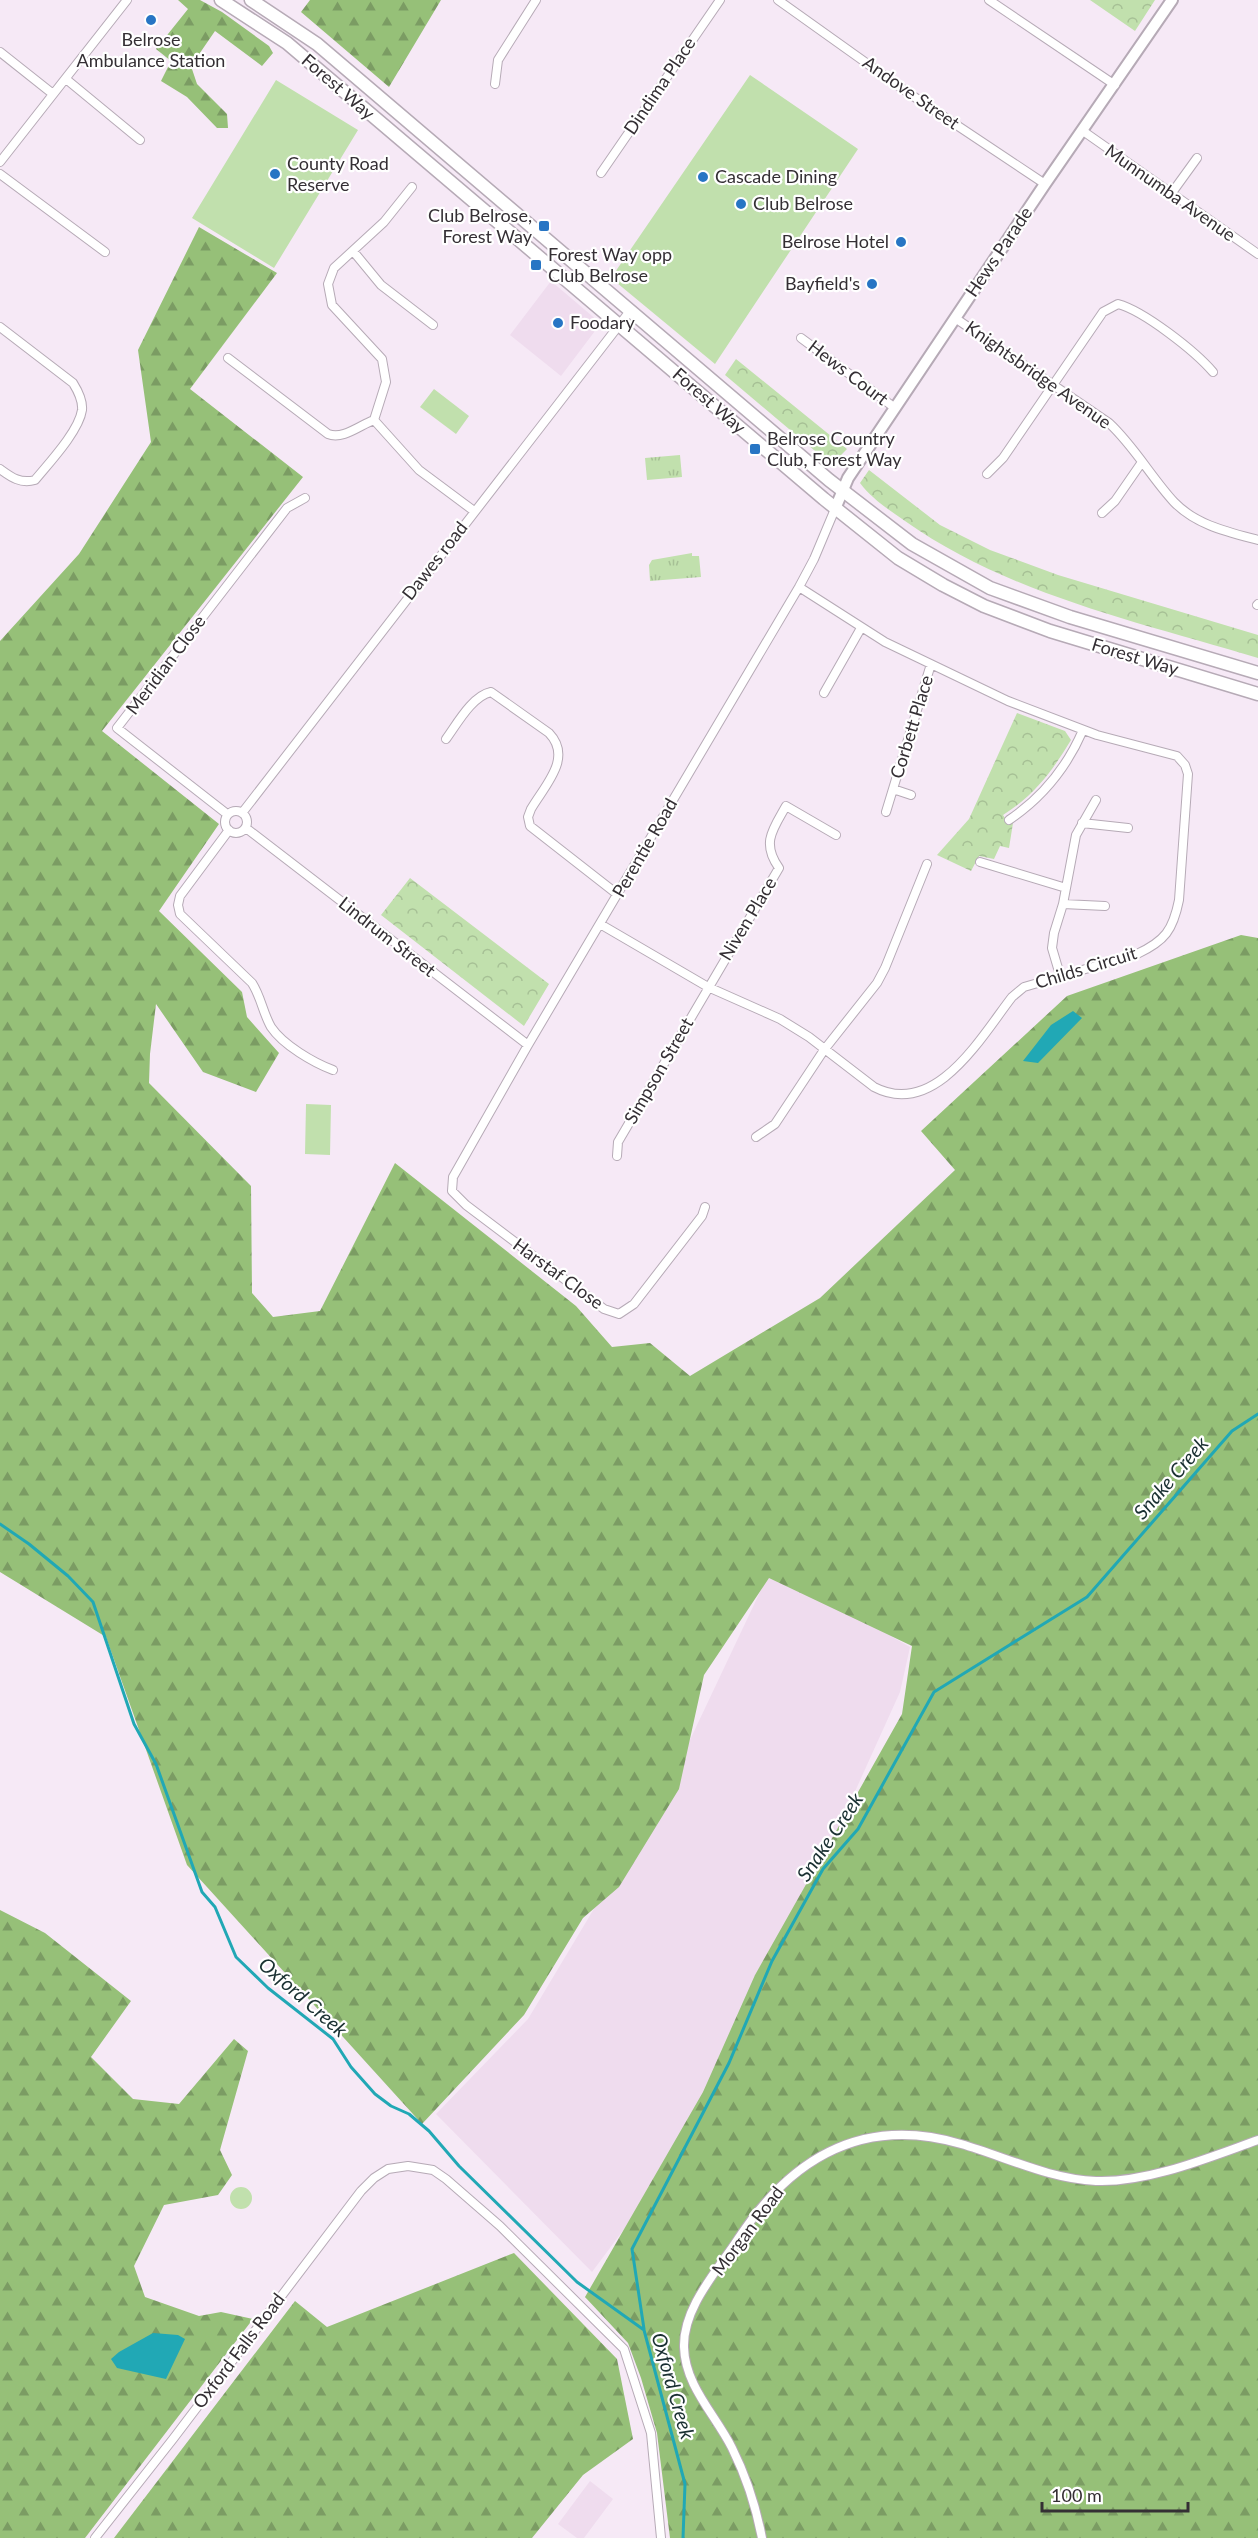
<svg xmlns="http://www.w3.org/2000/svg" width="1258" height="2538" font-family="Lato,sans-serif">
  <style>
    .built { fill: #efdcee }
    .grass { fill: url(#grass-tufts) }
    .forest { fill: url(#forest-firs) }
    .park { fill: url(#park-crowns) }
    .garden { fill: #c1e0ad }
    .water { fill: #21a8b5 }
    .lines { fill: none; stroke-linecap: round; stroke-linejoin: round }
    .stream { stroke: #21a8b5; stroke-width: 3 }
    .street-casing { stroke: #b6aab6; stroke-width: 10 }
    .secondary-casing { stroke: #b6aab6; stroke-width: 14 }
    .primary-casing { stroke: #b6aab6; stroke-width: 15 }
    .street { stroke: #fff; stroke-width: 8 }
    .secondary { stroke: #fff; stroke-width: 10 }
    .primary { stroke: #fff; stroke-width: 12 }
    .poi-dot { fill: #2775c4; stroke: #fff; stroke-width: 2 }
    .labels { text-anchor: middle; stroke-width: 4.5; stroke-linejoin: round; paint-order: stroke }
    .poi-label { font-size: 18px; fill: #342f34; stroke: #fff; text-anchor: start }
    .street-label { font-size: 18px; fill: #342f34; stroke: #fff }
    .water-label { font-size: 20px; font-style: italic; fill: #1a3032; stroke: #fff }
  </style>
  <defs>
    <pattern id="grass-tufts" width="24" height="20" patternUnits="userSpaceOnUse" patternTransform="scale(1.5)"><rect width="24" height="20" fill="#c1e0ad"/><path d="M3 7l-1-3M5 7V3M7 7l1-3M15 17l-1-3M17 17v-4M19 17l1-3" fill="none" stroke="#a6c095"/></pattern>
    <pattern id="forest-firs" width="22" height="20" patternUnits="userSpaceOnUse" patternTransform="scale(1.5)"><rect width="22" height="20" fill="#96c078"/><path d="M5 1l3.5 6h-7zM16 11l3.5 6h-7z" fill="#7b9c63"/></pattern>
    <pattern id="park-crowns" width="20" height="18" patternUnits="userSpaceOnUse" patternTransform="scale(1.5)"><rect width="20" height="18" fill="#c1e0ad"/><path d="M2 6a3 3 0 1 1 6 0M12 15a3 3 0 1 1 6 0" fill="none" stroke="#a6c095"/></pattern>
  </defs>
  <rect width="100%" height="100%" fill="#f6e9f6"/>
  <path class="built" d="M551,281L598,321V327L561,376L510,335Z
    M769,1573L802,1586L910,1647L900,1692L786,1944L725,2094L592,2272L436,2114L528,2019L671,1780Z
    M590,2481L613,2499L584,2538H577L558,2524Z"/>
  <path class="grass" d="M680,455L682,477L647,480L645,458Z
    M692,553V556H699L701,577L650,581L649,565L652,560Z"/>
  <path class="forest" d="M178,0H200L222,12L269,46L273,53L262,66L215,31L191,66L197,84L227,114L228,128H217L187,97L161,81L171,61L156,49L188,9Z
    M310,0H441L389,87L301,12Z
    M199,227L277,273L190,389L303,477L102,731L219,824L159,911L242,992L247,1017L279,1053L256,1092L203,1072L156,1004L150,1054L149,1083L251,1186L252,1293L273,1317L320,1311L395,1163L576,1306L612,1347L650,1343L690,1376L820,1298L955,1170L921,1131L1067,996L1241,935L1258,938V2538H670L657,2433L641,2378L628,2343L585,2297L703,2092L755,1975L902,1714L912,1646L769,1578L704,1675L679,1789L619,1887L583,1918L524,2015L422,2124L187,1865L106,1637L0,1572V641L79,554L151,442L138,350Z
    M0,1910L45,1933L131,2001L91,2057L133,2099L179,2104L234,2039L248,2051L220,2150L232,2175L218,2195L164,2205L134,2266L145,2297L199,2316L221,2312L253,2319L85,2538H0Z
    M514,2253L617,2359L633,2439L583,2475L532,2538H114L295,2301L327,2327Z"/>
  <path class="park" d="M1090,0H1155L1135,31Z
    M736,359L847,449L836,460H829L821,456L725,375Z
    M869,470L940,525L990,550L1058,575L1258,635V658C1138,622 1008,594 905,521C889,510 872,499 860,483Z
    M1017,713L1065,731L1071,740C1053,770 1034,796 1003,815L1009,824L1013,823L1009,848L1000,846L994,859L979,856L971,871L937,855L969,819Z
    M410,878L549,984L524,1026L381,915Z"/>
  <path class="garden" d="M750,75L858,149L715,364L611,278Z
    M276,80L358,130L274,268L192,218Z
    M434,389L469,416L456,434L420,407Z
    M306,1104L331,1105L330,1155L305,1154Z
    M230 2198a11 11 0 1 1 22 0a11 11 0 1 1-22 0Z"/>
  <path class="water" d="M1073,1011L1082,1018L1038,1063L1023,1061L1051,1025Z
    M153,2333L178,2335L185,2339L166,2379L117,2368L111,2359L119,2352Z"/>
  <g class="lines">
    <path class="stream" d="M0,1524L29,1544L68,1576L93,1602L134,1724L156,1764L202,1892L215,1907L236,1957L268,1988L333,2039L351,2067L375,2094L391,2106L409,2114L429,2131L459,2166L577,2282L644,2330L685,2484L683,2538
      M644,2329L632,2249L729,2063L772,1961L823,1869L858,1829L934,1692L1087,1597L1232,1431L1258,1414"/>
    <g class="street-casing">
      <path id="street" d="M778,0L907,92L1045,184
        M989,0L1115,85
        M0,52L53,94
        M66,79L140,140
        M495,84L498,60L536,0
        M1083,131L1258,254
        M0,162L127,0
        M601,173L720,0
        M0,174L105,252
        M1171,194L1197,158
        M353,251L381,285L433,325
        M955,318L1109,423C1134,446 1151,477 1174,502C1196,525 1228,532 1258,540
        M0,327L73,383C78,391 83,400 82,410C79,431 49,463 35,480C20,484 11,477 0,469
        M801,338L895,408
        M228,358L328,434C343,440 360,425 374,420L386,382L382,359L332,305L328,284L334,268L384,222L412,187
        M374,420L419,470L474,511
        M987,474L1003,458L1103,312L1118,304C1144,311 1195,351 1213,372
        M1102,513L1115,501L1142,462
        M1257,605L1258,604
        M824,693L861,628
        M446,739C457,724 472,696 491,692L549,733C573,758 545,785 531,809L528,817L530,826L617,894
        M893,789L911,795
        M225 822a11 11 0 1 1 22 0a11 11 0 1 1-22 0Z
        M886,812L931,664
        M242,813L630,311
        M227,814L117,728L287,508L305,498
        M1009,820C1043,797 1067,767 1083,730
        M1082,823L1128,828
        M246,828L528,1045
        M229,830L180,896L178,905L180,914L252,983C261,997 263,1013 271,1027C283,1045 314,1063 333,1070
        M980,862L1066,888
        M1063,904L1105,906
        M600,924L708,987L780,1019L809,1037L874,1087C935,1119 981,1037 1012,997L1024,987L1137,954C1165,941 1173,930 1179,900L1188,774L1185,765L1177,756L1097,735L1008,701L885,642L799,587
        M1060,975L1052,948L1054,933L1063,904L1076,835L1096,800
        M756,1137L775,1124L824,1050L877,983L885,968L927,864
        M617,1156L618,1142L779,868C761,843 773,829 786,806L836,835
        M705,1207L702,1216L634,1304L619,1314L604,1309L466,1205L452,1191L453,1177L528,1045L799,587L814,559L835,509
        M95,2538L173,2439L361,2191L374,2178L388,2169L408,2166L433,2170L446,2179L500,2226L624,2349L651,2433L661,2538
        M762,2538C756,2507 746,2476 732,2448C715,2414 685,2386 684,2347C683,2307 718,2270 738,2239C791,2158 863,2115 961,2144C1006,2157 1049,2179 1096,2181C1148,2183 1210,2157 1258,2140"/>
    </g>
    <g class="secondary-casing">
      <path id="secondary" d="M835,509L848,478L1045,184L1172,0"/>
    </g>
    <g class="primary-casing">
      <path id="primary" d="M221,0L287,43L824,499L898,558L943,585L984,606L1050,631L1258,694
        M251,0L317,44L829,480L912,544L990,588L1070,617L1258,673"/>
    </g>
    <use href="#street" class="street"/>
    <use href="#secondary" class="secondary"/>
    <use href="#primary" class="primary"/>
  </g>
  <g class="poi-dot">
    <circle cx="151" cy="20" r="6"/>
    <circle cx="275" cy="174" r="6"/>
    <circle cx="703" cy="177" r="6"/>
    <circle cx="741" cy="204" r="6"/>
    <rect x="538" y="220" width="12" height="12" rx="3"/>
    <circle cx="901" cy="242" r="6"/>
    <rect x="530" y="259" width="12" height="12" rx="3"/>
    <circle cx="872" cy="284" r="6"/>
    <circle cx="558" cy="323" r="6"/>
    <rect x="749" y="443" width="12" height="12" rx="3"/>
  </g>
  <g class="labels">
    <g class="poi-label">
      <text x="151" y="46" text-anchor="middle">Belrose<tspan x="151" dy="21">Ambulance Station</tspan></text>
      <text x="287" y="170">County Road<tspan x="287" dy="21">Reserve</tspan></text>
      <text x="715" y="183">Cascade Dining</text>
      <text x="753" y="210">Club Belrose</text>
      <text x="532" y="222" text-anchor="end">Club Belrose,<tspan x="532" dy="21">Forest Way</tspan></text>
      <text x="889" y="248" text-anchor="end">Belrose Hotel</text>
      <text x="548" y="261">Forest Way opp<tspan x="548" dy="21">Club Belrose</tspan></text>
      <text x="860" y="290" text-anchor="end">Bayfield's</text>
      <text x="570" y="329">Foodary</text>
      <text x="767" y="445">Belrose Country<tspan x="767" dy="21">Club, Forest Way</tspan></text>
    </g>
    <g class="street-label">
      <text transform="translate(660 86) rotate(-56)" y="6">Dindima Place</text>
      <text transform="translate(338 87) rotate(41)" y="6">Forest Way</text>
      <text transform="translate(911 93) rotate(35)" y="6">Andove Street</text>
      <text transform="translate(1170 193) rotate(35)" y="6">Munnumba Avenue</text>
      <text transform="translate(999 252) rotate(-56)" y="6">Hews Parade</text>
      <text transform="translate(848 373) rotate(37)" y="6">Hews Court</text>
      <text transform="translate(1038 375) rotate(35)" y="6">Knightsbridge Avenue</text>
      <text transform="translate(709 401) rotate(41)" y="6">Forest Way</text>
      <text transform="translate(435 561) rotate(-52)" y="6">Dawes road</text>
      <text transform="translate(1135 657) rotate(17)" y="6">Forest Way</text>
      <text transform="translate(166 665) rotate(-53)" y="6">Meridian Close</text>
      <text transform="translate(912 727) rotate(-73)" y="6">Corbett Place</text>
      <text transform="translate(645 848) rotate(-60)" y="6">Perentie Road</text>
      <text transform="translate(748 919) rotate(-59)" y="6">Niven Place</text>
      <text transform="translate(387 937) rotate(38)" y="6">Lindrum Street</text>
      <text transform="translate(1086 968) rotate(-17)" y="6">Childs Circuit</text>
      <text transform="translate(659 1071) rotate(-60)" y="6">Simpson Street</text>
      <text transform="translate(558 1274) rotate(36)" y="6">Harstaf Close</text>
      <text transform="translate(748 2231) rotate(-53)" y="6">Morgan Road</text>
      <text transform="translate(239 2351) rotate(-53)" y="6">Oxford Falls Road</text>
    </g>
    <g class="water-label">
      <text transform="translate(1171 1478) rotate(-49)" y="7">Snake Creek</text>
      <text transform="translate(830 1837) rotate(-56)" y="7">Snake Creek</text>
      <text transform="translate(303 1997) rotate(41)" y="7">Oxford Creek</text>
      <text transform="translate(673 2386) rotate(74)" y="7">Oxford Creek</text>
    </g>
  </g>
  <path d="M1042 2502v9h146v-9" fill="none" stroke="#342f34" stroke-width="3"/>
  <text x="1051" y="2502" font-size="18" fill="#342f34" stroke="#ffffff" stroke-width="4.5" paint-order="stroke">100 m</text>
</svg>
